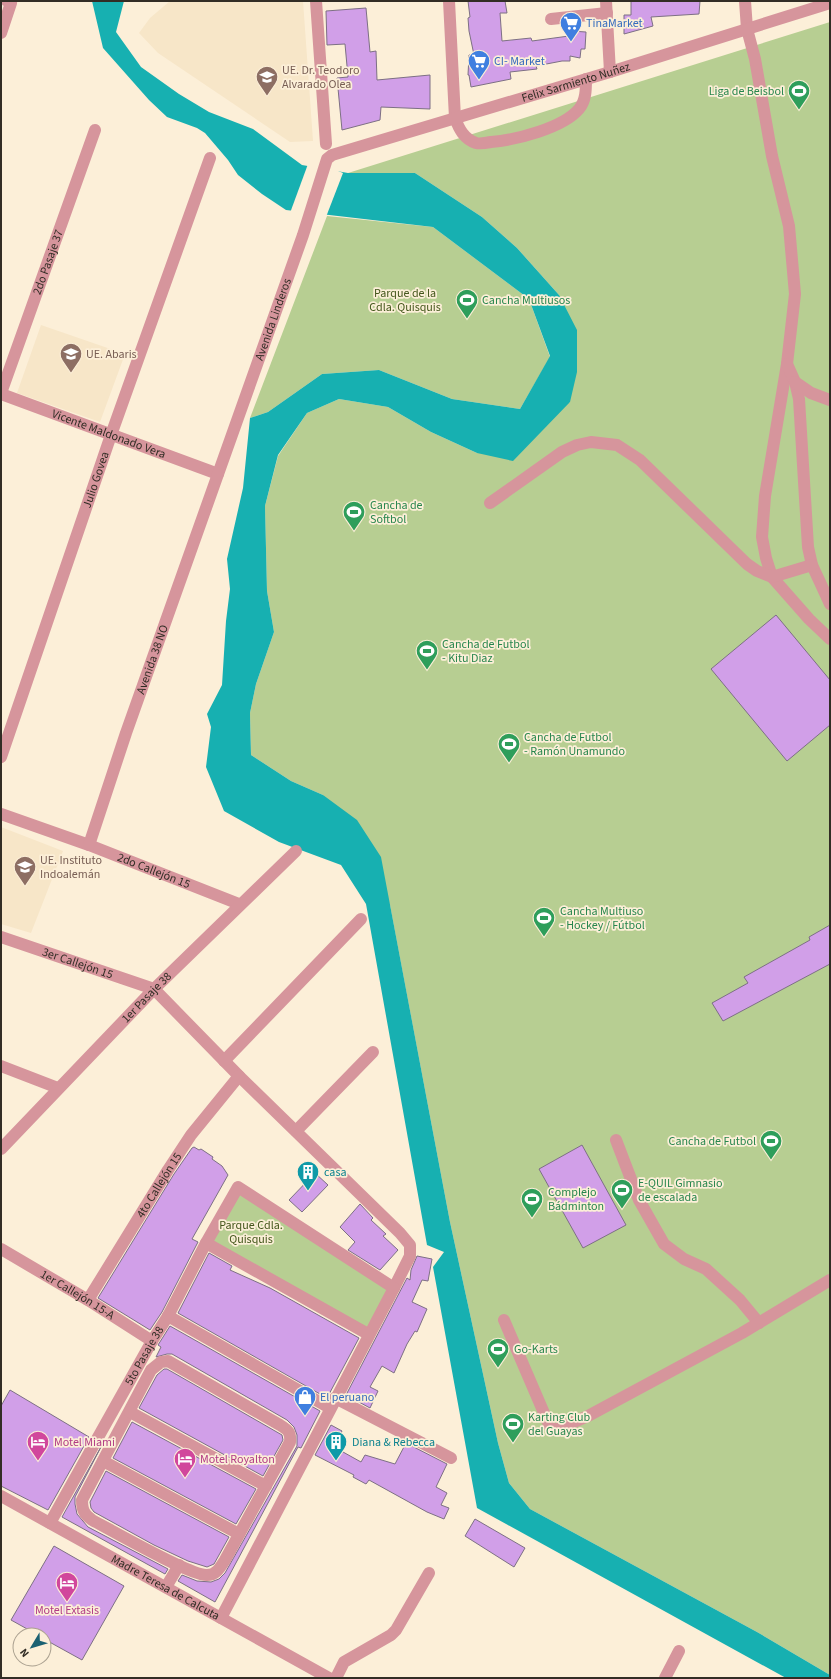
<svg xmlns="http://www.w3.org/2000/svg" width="831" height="1679" font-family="'Source Sans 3',sans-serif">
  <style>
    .built { fill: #f7e6c8 }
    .green { fill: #b7ce92 }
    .water { fill: #17b0b1 }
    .pier { fill: #fcefd8 }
    .building { fill: #d19fe8; stroke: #7d7084 }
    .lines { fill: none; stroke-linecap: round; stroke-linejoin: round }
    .minor { stroke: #d6959c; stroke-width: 12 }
    .labels { text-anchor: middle; stroke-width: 3.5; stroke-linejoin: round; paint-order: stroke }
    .shop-label { font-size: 12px; fill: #366cbe; stroke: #fcefd8; text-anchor: start }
    .education-label { font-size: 12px; fill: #785e54; stroke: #fcefd8; text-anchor: start }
    .street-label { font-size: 12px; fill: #322d25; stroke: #fcefd8 }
    .leisure-label { font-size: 12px; fill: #27864d; stroke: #fcefd8; text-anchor: start }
    .park-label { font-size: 12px; fill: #44571c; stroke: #fcefd8 }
    .culture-label { font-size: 12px; fill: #0d838f; stroke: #fcefd8; text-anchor: start }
    .hotel-label { font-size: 12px; fill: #b23c85; stroke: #fcefd8; text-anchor: start }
  </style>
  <rect width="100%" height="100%" fill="#fcefd8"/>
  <path class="built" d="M170,1H303L313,141L290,142L158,53L139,33L150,18Z
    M41,325L125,354L100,422L17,393Z
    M1,827L63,851L31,933L1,924Z"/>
  <path class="green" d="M830,22V1675L757,1632L530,1509L509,1483L498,1443L450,1222L390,905L323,795L291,781L251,755L250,713L256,684L274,632L267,591L265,506L278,456L307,413L339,399L388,407L431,432L477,453L570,402L559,295L517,248L482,217L415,173H348Z
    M327,216L433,227L529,299L550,357L520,409L452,399L379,370L322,374L268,412L250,418Z
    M238,1187L394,1288L368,1334L206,1243Z"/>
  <path class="water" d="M92,1H124L116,32L141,67L179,94L209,112L253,129L302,165L348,173H415L482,217L517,248L559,295L577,330V372L570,402L513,461L477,453L431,432L388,407L339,399L307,413L278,455L265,506L267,591L274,632L256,684L250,713L251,755L291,781L323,795L357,820L381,857L450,1222L498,1443L509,1483L530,1509L757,1632L830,1675V1678H786L477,1508L433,1267L444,1252L427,1245L366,904L341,865L279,842L224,811L206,767L211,727L207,714L222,685L226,621L230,589L227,559L243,488L250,418L268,412L322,374L379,370L452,399L520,409L550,356L529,299L433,227L286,210L262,194L238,175L228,160L205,133L197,128L167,117L149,100L103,48Z"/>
  <path class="pier" d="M308,164L331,168L343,173L326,217L290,213Z"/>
  <path class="building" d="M468,1H505L507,13H500L502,41L531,38L532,41L569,36L571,31L586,32L585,49H581L580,58L570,56V61H562L536,66L537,69L510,72L511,79L471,87L469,75H468L469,55H474L469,31L468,18L470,17Z
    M631,1H700L699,14L651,17L653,26L624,34V15H631Z
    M366,8L370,52L376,51L377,80L430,75V109L381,107L380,120L342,130L337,78L348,77L345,44L327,45L326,11Z
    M776,615L830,680V725L787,761L711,669Z
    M830,925V964L723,1021L712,1003L748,983L744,977L810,940L809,937Z
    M582,1145L626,1225L583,1248L539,1169Z
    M194,1147L199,1150L201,1149L213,1157L212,1159L222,1166L228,1175L192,1239L198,1242L162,1312L150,1330L98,1298L174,1174L192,1148Z
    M315,1173L328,1185L302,1212L289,1200Z
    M360,1204L373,1218L371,1220L386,1234L383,1236L398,1250L380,1270L348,1250L355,1242L340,1227Z
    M209,1253L232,1266L230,1270L270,1288L359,1338L327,1398L178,1313Z
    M417,1256L432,1259L428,1281L422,1280L412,1302L427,1309L417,1332L415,1331L407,1344L394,1373L382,1366L370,1387L378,1391L370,1408L346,1395L407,1278L410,1280L411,1270Z
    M170,1326L320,1411L301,1448L298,1447L215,1602L178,1581L182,1575L197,1581L211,1582L219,1579L225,1573L297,1446V1435L294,1427L287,1420L172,1354H167L156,1357L161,1347L158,1345Z
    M164,1369H167L282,1435L283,1440L263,1476L139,1408L157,1375Z
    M10,1390L89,1437L48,1510L1,1486V1406Z
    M132,1422L256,1489L236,1524L113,1458Z
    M331,1425L342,1431L334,1447L361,1462L365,1455L395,1464L406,1443L447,1464L436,1487L447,1493L441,1505L449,1508L444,1519L427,1512L369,1480L366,1484L353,1477L354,1475L315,1455Z
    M102,1445L75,1497V1504L77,1514L88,1527L168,1569L165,1574L62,1517Z
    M106,1471L229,1537L214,1564L207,1567L188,1561L154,1545L94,1512L91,1508L90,1502Z
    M475,1519L525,1548L514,1567L465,1536Z
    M54,1546L124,1586L82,1660L44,1639V1635H38L11,1620Z"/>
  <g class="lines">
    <g class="minor">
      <path d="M316,1L326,144"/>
      <path d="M449,1L455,118C459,129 464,139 476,143C480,144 486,143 491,142C516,140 563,128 579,109C586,101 586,89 586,79"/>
      <path d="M606,1L610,72"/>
      <path d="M745,1L747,29L755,59L772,156L789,226L795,294L787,364L765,496L762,537L766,558L772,577L809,619L830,639"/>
      <path d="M551,19L607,13"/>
      <path d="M1,33L11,3L7,1"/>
      <path d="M787,364L795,382L799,399L808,547L812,565L830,604"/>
      <path d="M795,382L811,393L830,400"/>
      <path id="s1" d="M1,393L95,130"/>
      <path id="s2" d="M1,394L218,474"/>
      <path d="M490,503L562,452L577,445L591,442L617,445L640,460L747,564L757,571L772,577L812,565"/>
      <path id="s3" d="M1,757L111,435L210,158"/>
      <path id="s4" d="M1,814L89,845L239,904"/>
      <path id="s5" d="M89,845L126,733L303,235L327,159L332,155L610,72L830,3"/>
      <path id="s6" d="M1,937L154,989L239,1076L400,1233L410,1245V1256L394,1288L221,1618"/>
      <path d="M224,1061L361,919"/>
      <path d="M1,1066L58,1088"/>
      <path d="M296,1131L373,1052"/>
      <path d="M616,1140L639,1200L664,1244L684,1259L706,1269L740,1300L759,1323"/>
      <path id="s7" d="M1,1149L154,989L296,851"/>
      <path d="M206,1243L368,1334"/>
      <path id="s8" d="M1,1249L88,1300L152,1341"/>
      <path id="s9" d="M88,1300L168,1170L191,1135L239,1076"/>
      <path d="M168,1316L330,1408"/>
      <path d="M504,1320L550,1427L555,1430L588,1416L742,1333L830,1280"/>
      <path d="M168,1361L280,1425C288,1430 291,1432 290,1442L225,1560C220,1568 216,1575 207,1575C191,1576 111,1530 92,1520C84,1514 82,1510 82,1500L151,1370L161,1362Z"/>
      <path d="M335,1398L451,1458"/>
      <path d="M130,1412L266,1486"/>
      <path d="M103,1461L239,1534"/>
      <path id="s10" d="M1,1496L329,1678"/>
      <path id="s11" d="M50,1523L152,1341L168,1316L206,1243L238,1187L394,1288"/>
      <path d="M166,1587L179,1565"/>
      <path d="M336,1678L344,1662L391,1635L396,1630L429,1573"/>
      <path d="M665,1678L679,1651"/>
    </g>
  </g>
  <defs>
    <g id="supermarket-pin" transform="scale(1.15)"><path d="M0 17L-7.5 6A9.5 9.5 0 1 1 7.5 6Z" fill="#3f7fe0" stroke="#fcefd8"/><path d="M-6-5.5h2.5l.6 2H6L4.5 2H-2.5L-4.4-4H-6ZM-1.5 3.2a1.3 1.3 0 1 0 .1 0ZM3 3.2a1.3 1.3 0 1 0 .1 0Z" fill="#fff"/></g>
    <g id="school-pin" transform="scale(1.15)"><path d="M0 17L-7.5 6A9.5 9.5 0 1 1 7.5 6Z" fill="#8d6e63" stroke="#fcefd8"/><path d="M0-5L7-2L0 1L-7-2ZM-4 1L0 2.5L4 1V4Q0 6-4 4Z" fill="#fff"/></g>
    <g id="stadium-pin" transform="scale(1.15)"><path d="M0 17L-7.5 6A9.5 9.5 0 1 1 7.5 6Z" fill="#2e9e5b" stroke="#fcefd8"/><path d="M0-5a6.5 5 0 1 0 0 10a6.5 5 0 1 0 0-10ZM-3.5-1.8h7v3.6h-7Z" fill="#fff"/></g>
    <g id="building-pin" transform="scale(1.15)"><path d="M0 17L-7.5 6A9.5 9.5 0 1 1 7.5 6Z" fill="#0f9aa8" stroke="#fcefd8"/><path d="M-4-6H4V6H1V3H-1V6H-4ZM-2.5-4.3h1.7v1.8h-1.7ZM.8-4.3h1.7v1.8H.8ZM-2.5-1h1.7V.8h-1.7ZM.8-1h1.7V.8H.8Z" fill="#fff"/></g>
    <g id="shop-pin" transform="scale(1.15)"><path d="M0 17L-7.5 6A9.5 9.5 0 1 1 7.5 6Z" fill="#3f7fe0" stroke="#fcefd8"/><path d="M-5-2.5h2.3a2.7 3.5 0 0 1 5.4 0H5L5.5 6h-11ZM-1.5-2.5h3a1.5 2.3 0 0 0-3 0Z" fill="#fff"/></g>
    <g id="hotel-pin" transform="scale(1.15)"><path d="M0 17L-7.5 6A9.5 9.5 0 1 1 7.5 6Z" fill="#d1479c" stroke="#fcefd8"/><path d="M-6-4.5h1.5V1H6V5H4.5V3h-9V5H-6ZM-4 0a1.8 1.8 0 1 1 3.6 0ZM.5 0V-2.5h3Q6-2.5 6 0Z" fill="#fff"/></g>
  </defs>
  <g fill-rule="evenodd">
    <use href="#supermarket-pin" x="571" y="23"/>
    <use href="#supermarket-pin" x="479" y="61"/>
    <use href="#school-pin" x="267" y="77"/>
    <use href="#stadium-pin" x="799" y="91"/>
    <use href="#stadium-pin" x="467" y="300"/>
    <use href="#school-pin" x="71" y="354"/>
    <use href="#stadium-pin" x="354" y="512"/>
    <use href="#stadium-pin" x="427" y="651"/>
    <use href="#stadium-pin" x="509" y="744"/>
    <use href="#school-pin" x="25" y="867"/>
    <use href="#stadium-pin" x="544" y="918"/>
    <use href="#stadium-pin" x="771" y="1141"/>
    <use href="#building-pin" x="308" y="1172"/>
    <use href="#stadium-pin" x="622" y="1190"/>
    <use href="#stadium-pin" x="532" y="1199"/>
    <use href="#stadium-pin" x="498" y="1349"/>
    <use href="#shop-pin" x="305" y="1397"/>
    <use href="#stadium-pin" x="513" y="1424"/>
    <use href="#hotel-pin" x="38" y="1442"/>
    <use href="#building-pin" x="336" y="1442"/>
    <use href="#hotel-pin" x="185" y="1459"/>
    <use href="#hotel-pin" x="67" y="1583"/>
  </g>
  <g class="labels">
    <g class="shop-label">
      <text x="586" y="27">TinaMarket</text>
      <text x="494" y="65">CI- Market</text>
      <text x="320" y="1401">El peruano</text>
    </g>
    <g class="education-label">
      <text x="282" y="74">UE. Dr. Teodoro<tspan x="282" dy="14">Alvarado Olea</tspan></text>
      <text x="86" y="358">UE. Abaris</text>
      <text x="40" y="864">UE. Instituto<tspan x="40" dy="14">Indoalemán</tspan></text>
    </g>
    <g class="street-label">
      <text dy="4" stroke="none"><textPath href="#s5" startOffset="987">Felix Sarmiento Nuñez</textPath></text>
      <text dy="4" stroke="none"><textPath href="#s1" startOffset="139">2do Pasaje 37</textPath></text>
      <text dy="4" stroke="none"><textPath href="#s5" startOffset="557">Avenida Linderos</textPath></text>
      <text dy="4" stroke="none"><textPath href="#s2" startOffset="115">Vicente Maldonado Vera</textPath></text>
      <text dy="4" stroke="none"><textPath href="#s3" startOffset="293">Julio Govea</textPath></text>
      <text dy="4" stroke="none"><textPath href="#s5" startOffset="196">Avenida 38 NO</textPath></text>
      <text dy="4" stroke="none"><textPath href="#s4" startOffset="163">2do Callejón 15</textPath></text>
      <text dy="4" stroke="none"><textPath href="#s6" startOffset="81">3er Callejón 15</textPath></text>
      <text dy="4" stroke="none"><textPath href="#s7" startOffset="210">1er Pasaje 38</textPath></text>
      <text dy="4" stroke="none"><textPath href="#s9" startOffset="135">4to Callejón 15</textPath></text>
      <text dy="4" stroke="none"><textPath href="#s8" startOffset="89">1er Callejón 15-A</textPath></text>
      <text dy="4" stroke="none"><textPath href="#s11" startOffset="192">5to Pasaje 38</textPath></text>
      <text dy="4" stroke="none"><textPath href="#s10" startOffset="188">Madre Teresa de Calcuta</textPath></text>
    </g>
    <g class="leisure-label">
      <text x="784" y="95" text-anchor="end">Liga de Beisbol</text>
      <text x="482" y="304">Cancha Multiusos</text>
      <text x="370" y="509">Cancha de<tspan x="370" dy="14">Softbol</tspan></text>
      <text x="442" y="648">Cancha de Futbol<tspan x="442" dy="14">- Kitu Diaz</tspan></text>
      <text x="524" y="741">Cancha de Futbol<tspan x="524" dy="14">- Ramón Unamundo</tspan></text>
      <text x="560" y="915">Cancha Multiuso<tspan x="560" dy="14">- Hockey / Fútbol</tspan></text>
      <text x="756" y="1145" text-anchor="end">Cancha de Futbol</text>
      <text x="638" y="1187">E-QUIL Gimnasio<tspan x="638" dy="14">de escalada</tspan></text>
      <text x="548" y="1196">Complejo<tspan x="548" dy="14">Bádminton</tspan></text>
      <text x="514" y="1353">Go-Karts</text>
      <text x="528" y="1421">Karting Club<tspan x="528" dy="14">del Guayas</tspan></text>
    </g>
    <g class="park-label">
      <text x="405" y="297">Parque de la<tspan x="405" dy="14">Cdla. Quisquis</tspan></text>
      <text x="251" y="1229">Parque Cdla.<tspan x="251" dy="14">Quisquis</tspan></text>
    </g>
    <g class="culture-label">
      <text x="324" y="1176">casa</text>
      <text x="352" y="1446">Diana &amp; Rebecca</text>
    </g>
    <g class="hotel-label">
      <text x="54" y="1446">Motel Miami</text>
      <text x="200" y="1463">Motel Royalton</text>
      <text x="67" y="1614" text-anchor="middle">Motel Extasis</text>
    </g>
  </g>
  <rect width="831" height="1679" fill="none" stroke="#322d25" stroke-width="4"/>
  <g transform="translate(32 1647) rotate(232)"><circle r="19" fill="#fcefd8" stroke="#aba190"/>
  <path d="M0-3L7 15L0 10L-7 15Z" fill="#1b6172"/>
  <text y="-6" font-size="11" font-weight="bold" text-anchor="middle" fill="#322d25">N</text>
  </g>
</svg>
